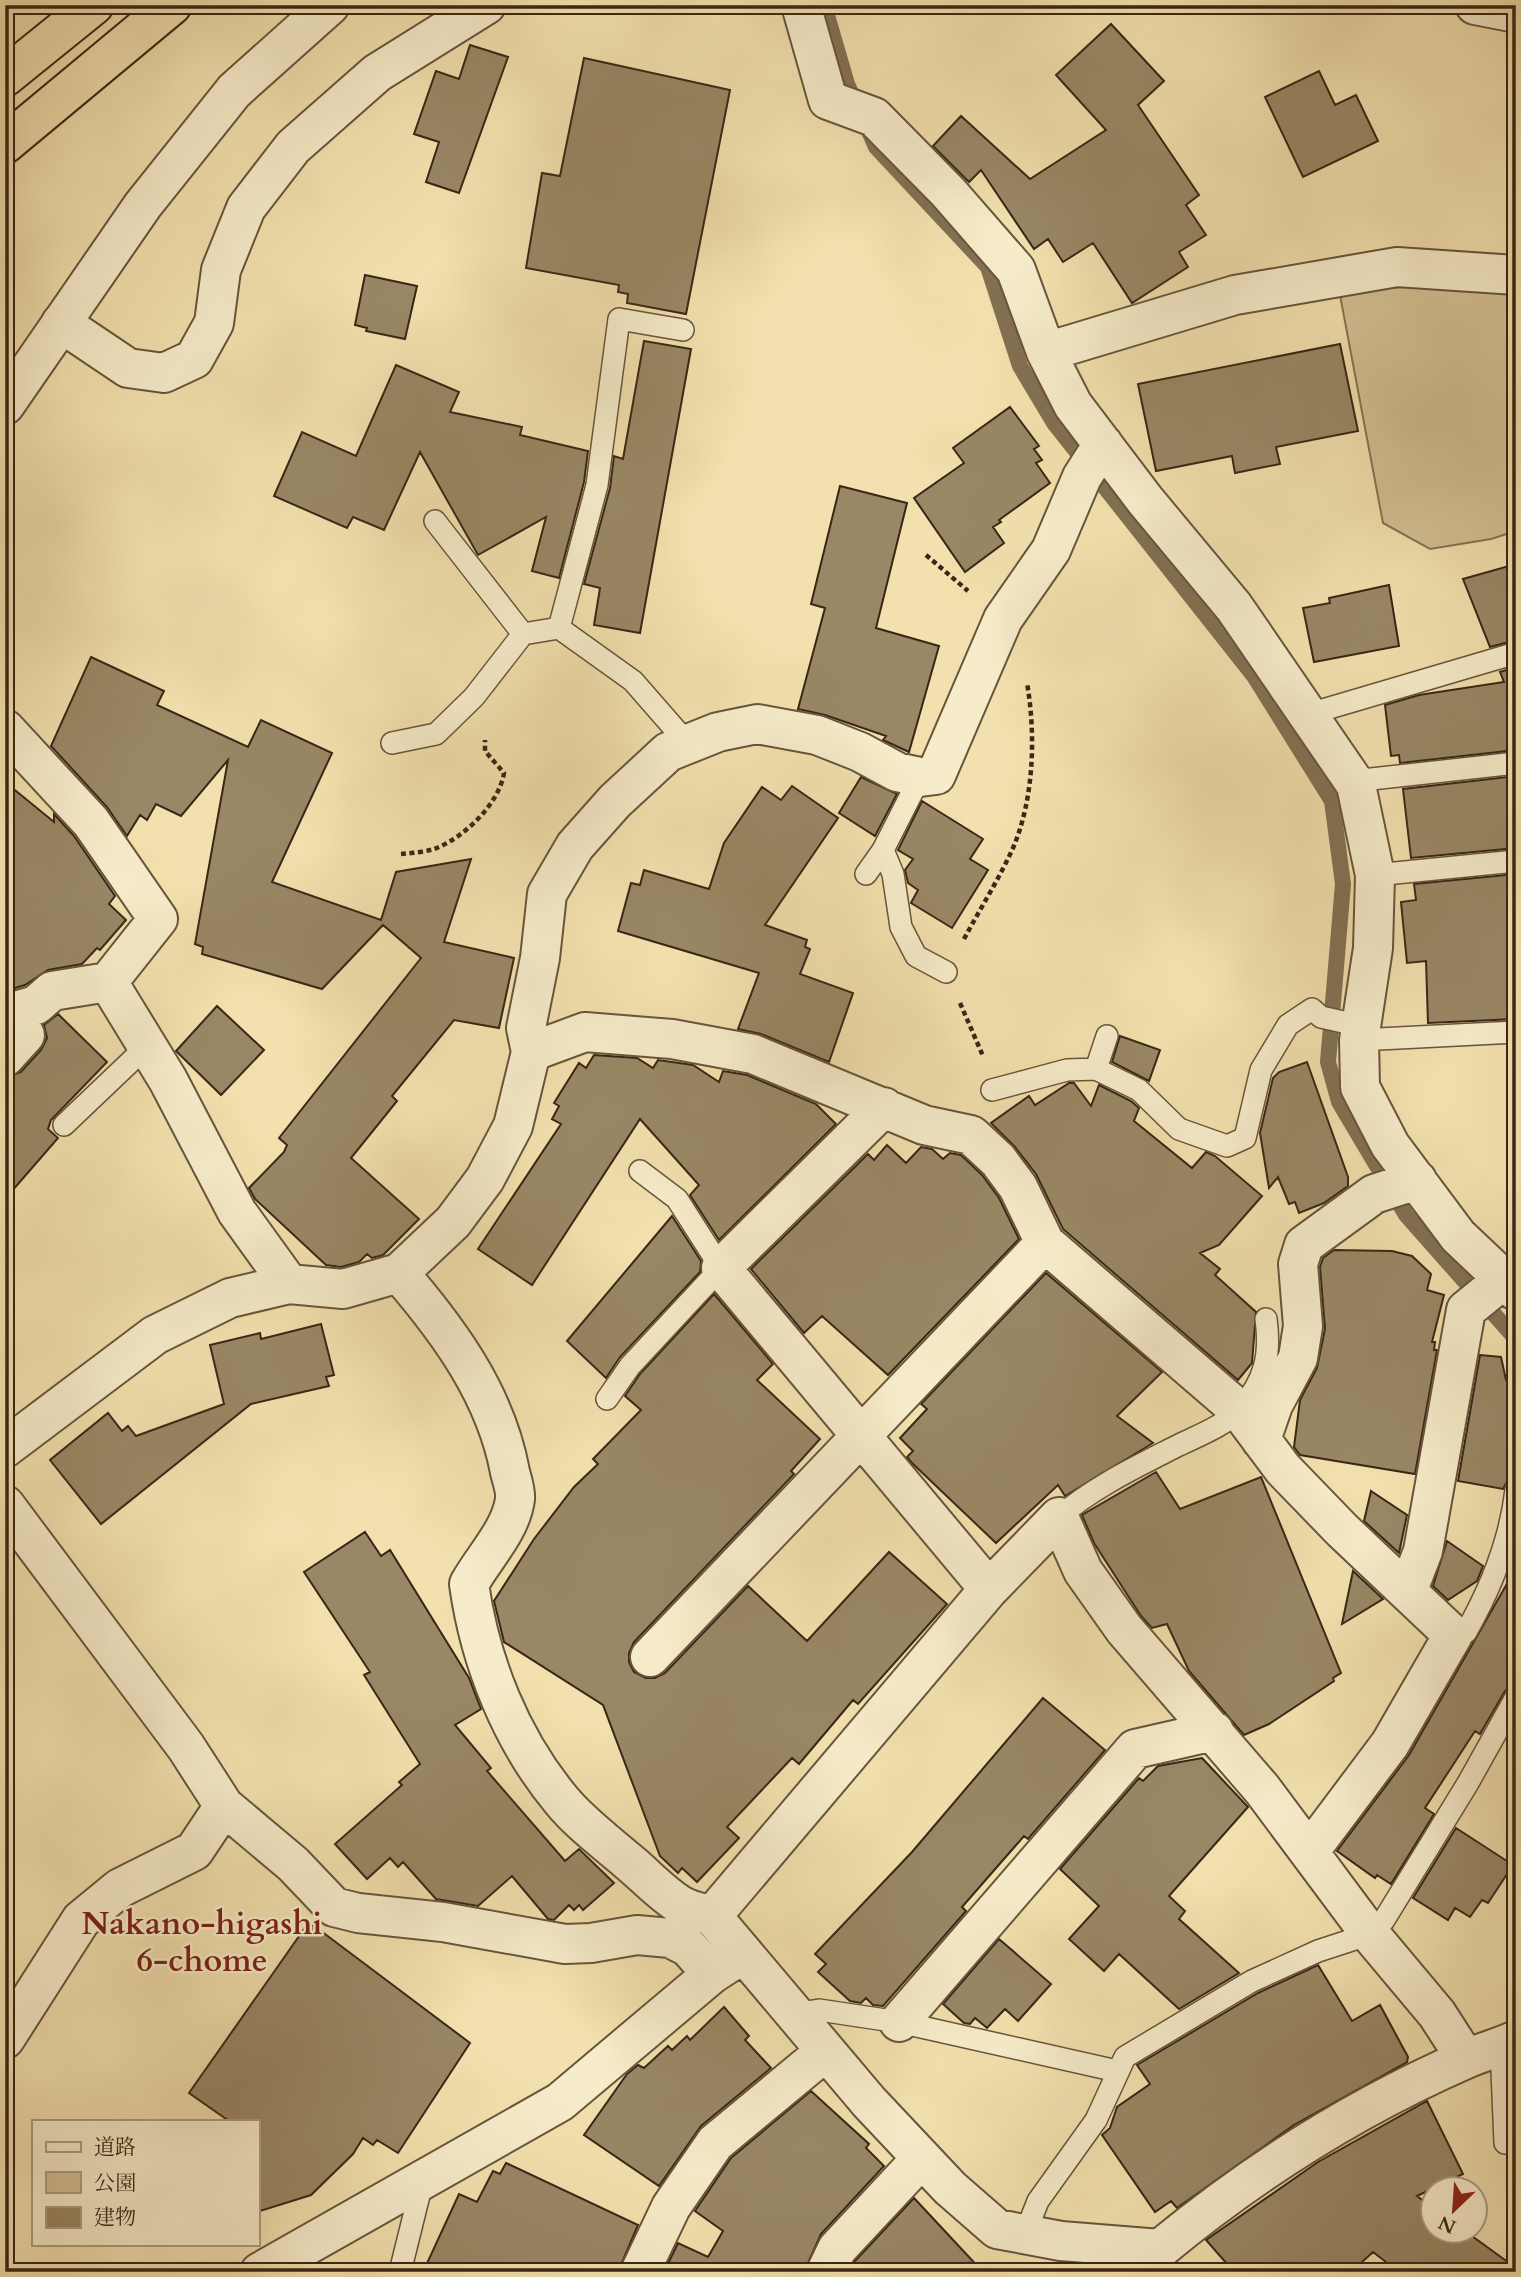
<svg xmlns="http://www.w3.org/2000/svg" width="1521" height="2277" font-family="Cardo,'Noto Serif JP',serif">
  <style>
    .green { fill: #d3c194; stroke: #867455; stroke-width: 2 }
    .lines { fill: none; stroke-linecap: round; stroke-linejoin: round }
    .stream { stroke: #827052; stroke-width: 16 }
    .building { fill: #998765; stroke: #392616; stroke-width: 2 }
    .service-casing { stroke: #67553c; stroke-width: 24 }
    .minor-casing { stroke: #67553c; stroke-width: 42 }
    .tertiary-casing { stroke: #67553c; stroke-width: 42 }
    .motorway-casing { stroke: #392616; stroke-width: 42 }
    .path { stroke: #392616; stroke-width: 4.5; stroke-dasharray: 5 3.5; stroke-linecap: butt }
    .service { stroke: #f7ecca; stroke-width: 21 }
    .minor { stroke: #f7ecca; stroke-width: 38 }
    .tertiary { stroke: #f7ecca; stroke-width: 38 }
    .motorway { stroke: #f2e1ae; stroke-width: 38 }
    .labels { text-anchor: middle; stroke-width: 5; stroke-linejoin: round; paint-order: stroke }
    .neighbourhood-label { font-size: 32px; font-weight: bold; fill: #7a1f14; stroke: #f7ecca }
  </style>
  <rect width="100%" height="100%" fill="#f2e1ae"/>
  <filter id="stains"><feTurbulence type="fractalNoise" baseFrequency=".00286" numOctaves="4"/><feColorMatrix values="0 0 0 0 .2 0 0 0 0 .09 0 0 0 0 .02 0 0 0 .5 -.17"/></filter>
  <radialGradient id="worn" r=".72"><stop offset=".6" stop-color="#630" stop-opacity="0"/><stop offset="1" stop-color="#630" stop-opacity=".3"/></radialGradient>
  <path class="green" d="M1497,283L1516,284V531L1491,539L1430,549L1383,523L1339,290Z"/>
  <g class="lines">
    <path class="stream" d="M824,5L847,84L857,106
      M868,129L876,147L988,267L1020,366L1054,423L1254,676L1332,801L1343,884L1328,1062L1339,1102L1406,1215L1516,1339"/>
  </g>
  <path class="building" d="M1111,24L1164,81L1138,105L1199,195L1186,205L1206,235L1179,252L1188,267L1132,303L1093,243L1063,262L1048,239L1034,249L981,170L969,182L933,146L961,116L1030,179L1106,130L1056,75Z
    M470,45L508,57L459,193L426,182L439,142L414,134L436,71L459,79Z
    M584,58L730,90L686,314L627,303L628,294L618,292L619,285L526,268L542,173L560,176Z
    M1319,71L1335,105L1356,95L1378,141L1303,177L1265,97Z
    M365,275L417,286L405,339L366,331L367,328L355,325Z
    M644,341L691,349L640,633L594,625L600,588L584,584L610,488L614,456L623,459Z
    M1340,344L1358,431L1276,447L1280,464L1235,473L1232,456L1156,471L1138,384Z
    M396,365L459,392L450,412L522,427L520,435L588,451L584,482L559,578L532,571L546,517L478,555L420,452L384,530L353,517L347,528L274,496L302,432L356,456Z
    M1010,407L1039,446L1034,449L1042,460L1036,463L1050,483L999,520L1001,522L993,527L1004,543L965,572L914,498L964,463L953,448Z
    M840,486L907,503L876,628L939,646L909,752L883,740L886,736L825,715L798,709L825,608L811,604Z
    M1516,564V640L1490,647L1463,579Z
    M1389,585L1399,646L1314,662L1303,608L1330,603L1329,598Z
    M91,657L164,691L157,705L248,747L261,720L332,753L272,882L381,920L396,872L471,859L444,942L514,958L499,1028L454,1020L392,1096L397,1101L351,1158L419,1219L383,1255L372,1258L367,1254L359,1262L341,1267L326,1265L255,1199L249,1188L284,1152L287,1145L279,1138L421,958L383,925L322,989L202,954L203,947L195,944L228,760L181,816L156,804L147,820L140,815L127,836L107,807L51,746Z
    M1516,667V750L1400,763L1399,755L1391,756L1385,705L1419,695L1504,682L1500,672Z
    M1516,776V848L1411,858L1403,789Z
    M861,777L897,794L875,836L839,813Z
    M5,782L54,822V814L74,836L115,896L109,904L126,920L100,950L97,948L82,964L48,970L25,985L5,991Z
    M792,786L838,818L765,925L807,940L805,947L810,949L800,974L853,993L829,1062L761,1034L738,1029L759,973L618,931L631,883L640,885L644,870L709,889L724,843L762,787L781,800Z
    M922,801L983,839L970,859L988,870L952,928L911,903L918,890L908,883L905,870L913,859L898,850Z
    M1516,874V1019L1428,1023L1426,961L1407,963L1401,902L1416,900L1414,884Z
    M217,1006L264,1050L221,1095L176,1051Z
    M58,1014L107,1062L51,1120L48,1129L58,1138L5,1199V1078L21,1072L41,1050L47,1038L44,1025Z
    M1120,1036L1160,1050L1149,1081L1112,1062Z
    M594,1055L637,1058L653,1068L658,1060L693,1065L719,1082L723,1071L747,1075L816,1104L836,1124L719,1240L690,1195L699,1185L640,1119L532,1285L478,1249L561,1124L552,1119L559,1106L554,1103L579,1063L586,1068Z
    M1307,1062L1348,1177V1186L1324,1203L1299,1213L1295,1202L1289,1204L1278,1177L1269,1188L1260,1133L1273,1078L1279,1072Z
    M1069,1083H1074L1091,1106L1099,1085L1131,1101L1139,1108L1134,1121L1192,1168L1206,1152L1215,1156L1262,1196L1219,1245L1200,1253L1220,1269L1215,1275L1256,1312L1252,1363L1238,1380L1063,1229L1036,1174L1015,1147L991,1123L1029,1096L1035,1105Z
    M887,1145L906,1163L921,1147L932,1149L943,1159L950,1153L961,1155L982,1175L999,1198L1019,1239L888,1375L822,1316L804,1333L751,1269L868,1154L874,1160Z
    M672,1216L701,1261L700,1272L620,1357L606,1378L567,1341Z
    M1334,1250L1392,1251L1412,1256L1431,1274L1427,1290L1444,1295L1432,1342H1435L1434,1350H1437L1415,1474L1300,1455L1294,1447L1300,1400L1317,1368L1325,1329L1320,1267L1323,1258Z
    M1046,1273L1162,1372L1117,1416L1153,1443L1065,1496L1058,1485L996,1543L912,1463L907,1457L913,1451L900,1438L927,1409L921,1404Z
    M714,1294L773,1364L757,1380L820,1439L791,1471L794,1474L634,1642L629,1653V1662L634,1672L646,1678H655L665,1673L748,1586L807,1641L889,1552L947,1604L858,1704L853,1700L799,1764L792,1758L727,1827L739,1838L697,1882L682,1868L678,1873L660,1856L603,1705L504,1642L494,1601L534,1539L574,1487L598,1464L593,1459L641,1410L625,1396L640,1374Z
    M321,1324L334,1375L326,1377L329,1386L251,1404L101,1524L50,1460L108,1413L122,1431L128,1426L136,1436L224,1404L210,1345L260,1333L261,1339Z
    M1480,1355L1501,1357L1506,1380L1516,1381V1430L1508,1480L1503,1489L1458,1481Z
    M1156,1472L1180,1509L1261,1477L1341,1673L1333,1678L1334,1681L1269,1724L1244,1735L1189,1671L1167,1624L1152,1628L1141,1616L1094,1543L1082,1515Z
    M1371,1491L1407,1515L1399,1553L1364,1521Z
    M365,1532L381,1556L390,1550L469,1678L481,1709L455,1725L491,1768L487,1771L565,1861L579,1849L614,1883L583,1910L579,1905L574,1910L569,1905L554,1920L548,1919L512,1876L478,1906L436,1899L403,1862L398,1867L390,1858L367,1879L335,1844L402,1785L399,1782L420,1764L364,1675L370,1672L304,1572Z
    M1447,1541L1483,1566L1477,1581L1448,1600L1433,1586Z
    M1516,1568V1684L1505,1691L1480,1734L1475,1731L1425,1808L1434,1814L1391,1884L1377,1875L1375,1878L1337,1851L1409,1755Z
    M1353,1571L1383,1599L1342,1624Z
    M1043,1698L1105,1750L1028,1839L1024,1836L962,1907L966,1911L883,2006L873,2005L866,1998L861,2003L850,2001L818,1972L826,1964L815,1954L912,1852Z
    M1202,1758L1248,1807L1169,1896L1185,1911L1179,1919L1239,1973L1179,2009L1119,1954L1104,1971L1069,1939L1099,1906L1060,1869L1139,1778L1143,1781L1158,1766Z
    M1456,1828L1513,1865L1488,1903L1482,1900L1470,1917L1455,1908L1448,1920L1413,1898Z
    M309,1922L470,2043L398,2153L377,2140L373,2145L363,2138L353,2154L311,2195L257,2212V2121H229L189,2093Z
    M999,1939L1051,1984L1018,2021L1005,2009L987,2028L975,2018L970,2024L964,2023L943,2004Z
    M1318,1965L1352,2021L1380,2005L1408,2057L1407,2062L1294,2125L1177,2208L1171,2201L1155,2212L1102,2135L1110,2128L1117,2107L1150,2084L1137,2065L1258,1993Z
    M724,2007L749,2036L745,2040L771,2068L701,2126L659,2186L584,2135L627,2074L638,2065L644,2068L668,2046L672,2050L687,2036L690,2040Z
    M811,2091L869,2144L866,2148L884,2166L821,2234L804,2272H664L678,2243L708,2257L723,2231L695,2211L731,2158Z
    M1427,2101L1463,2174L1417,2196L1433,2208V2231H1465L1516,2268V2272H1399L1373,2252L1351,2272H1234L1206,2240L1318,2162Z
    M506,2163L638,2225L618,2272H423L459,2194L477,2202L493,2171L500,2174Z
    M914,2198L983,2272H850L855,2261Z"/>
  <g class="lines">
    <g class="service-casing">
      <path id="service" d="M435,521L523,634L559,628L633,681L688,744
        M559,628L597,485L619,319L683,330
        M1309,714L1516,653
        M392,743L436,734L474,697L523,634
        M1353,781L1516,763
        M883,850L893,874L901,927L916,956L946,972
        M866,874L883,850L920,777
        M1375,875L1516,861
        M1107,1036L1096,1069L1139,1090L1179,1129L1227,1146L1245,1138L1261,1070L1288,1025L1312,1009L1321,1017L1361,1026
        M1359,1040L1516,1032
        M992,1090L1067,1070L1096,1069
        M64,1125L147,1046
        M607,1399L630,1366L721,1268L677,1199L640,1171
        M1059,1517C1094,1487 1134,1468 1175,1447C1195,1437 1225,1426 1240,1409C1265,1381 1271,1355 1266,1319
        M1453,1635L1466,1632C1491,1588 1510,1541 1516,1490
        M794,2014L819,2010L899,2022L1117,2071
        M1501,2047L1505,2143
        M1025,2234L1038,2201L1096,2120L1125,2057L1252,1981L1318,1951L1370,1934L1384,1920L1468,1783L1516,1697
        M400,2272L423,2179"/>
    </g>
    <g class="minor-casing">
      <path id="minor" d="M801,5L828,100L874,117L948,192L1016,270L1046,352L1073,405L1145,500L1234,607L1356,785L1375,875L1373,948L1359,1040L1360,1087L1390,1145L1458,1236L1516,1291
        M1475,5L1516,13
        M61,323L128,368L164,373L194,359L214,323L221,270L246,208L293,147L377,73L486,5
        M1046,352L1235,295L1397,267L1516,275
        M5,729L91,822L158,919L108,982L168,1080L237,1212L289,1284
        M5,1014L36,1005L52,991L108,982
        M531,1052L585,1032L672,1039L753,1054L924,1125L971,1135L998,1160L1018,1187L1045,1243L1239,1410L1283,1469L1342,1530L1453,1635L1390,1744L1309,1852
        M5,1057L25,1035L13,1014
        M884,1107L721,1268L989,1589
        M399,1273C449,1331 496,1395 510,1472C512,1480 516,1491 515,1499C511,1530 484,1557 469,1584C480,1662 511,1740 562,1801C580,1823 607,1843 629,1862C646,1876 663,1895 682,1906C691,1911 703,1913 712,1916L869,2102L950,2188L997,2229L1061,2241L1160,2249C1252,2173 1356,2107 1466,2059C1482,2052 1499,2048 1516,2040
        M1261,1440L1273,1405L1298,1358L1303,1326L1298,1264L1304,1245L1374,1194L1417,1180
        M5,1448L155,1335L230,1298L289,1284L343,1289L399,1273L453,1222L485,1179L513,1126L531,1052L526,1028L540,958L547,894L575,846L615,801L668,752L718,732L757,724L817,735L860,752L897,772L920,777L936,775L1003,619L1051,550L1082,477L1103,444
        M5,1505L186,1747L224,1806L293,1864L334,1907L358,1913L443,1922L565,1944L591,1943L637,1935L670,1938L688,1947L712,1974
        M1408,1590L1423,1551L1466,1310L1504,1279
        M650,1657L1045,1243
        M712,1916L989,1589L1059,1517L1083,1571L1124,1629L1262,1789L1370,1934L1437,2014L1466,2059
        M899,2022L1135,1749L1214,1731
        M5,2039L81,1920L120,1888L194,1851L224,1806
        M260,2272L560,2102L712,1974L735,1959
        M640,2272L671,2207L715,2143L826,2051
        M826,2272L837,2249L921,2159"/>
    </g>
    <g class="tertiary-casing">
      <path id="tertiary" d="M5,405L143,205L234,91L330,5"/>
    </g>
    <g class="motorway-casing">
      <path id="motorway" d="M5,77L94,5
        M5,144L172,5"/>
    </g>
    <path class="path" d="M926,555L968,591
      M401,854C412,853 424,852 434,849C464,838 499,804 504,773L485,751V740
      M964,939C980,909 999,879 1013,848C1034,799 1036,735 1027,683
      M960,1003L983,1056
      M961,2272L971,2263"/>
    <use href="#service" class="service"/>
    <use href="#minor" class="minor"/>
    <use href="#tertiary" class="tertiary"/>
    <use href="#motorway" class="motorway"/>
  </g>
  <g class="labels">
    <g class="neighbourhood-label">
      <text x="202" y="1934">Nakano-higashi<tspan x="202" dy="37">6-chome</tspan></text>
    </g>
  </g>
  <rect width="1521" height="2277" fill="none" stroke="#f2e1ae" stroke-width="28"/>
  <rect x="7" y="7" width="1507" height="2263" fill="none" stroke="#392616" stroke-width="3.5"/>
  <rect x="14" y="14" width="1493" height="2249" fill="none" stroke="#392616" stroke-width="2"/>
  <rect x="32" y="2120" width="228" height="126" fill="#f7ecca" stroke="#ab9d82" stroke-width="2"/>
  <rect x="46" y="2142" width="35" height="10" fill="#f7ecca" stroke="#ab9d82" stroke-width="2"/>
  <text x="94" y="2154" font-size="21" fill="#392616">道路</text>
  <rect x="46" y="2172" width="35" height="21" fill="#d3c194" stroke="#ab9d82" stroke-width="2"/>
  <text x="94" y="2190" font-size="21" fill="#392616">公園</text>
  <rect x="46" y="2207" width="35" height="21" fill="#998765" stroke="#ab9d82" stroke-width="2"/>
  <text x="94" y="2224" font-size="21" fill="#392616">建物</text>
  <g transform="translate(1454 2210) rotate(205)"><circle r="33" fill="#f7ecca" stroke="#ab9d82" stroke-width="2"/>
  <path d="M0-5L12 26L0 18L-12 26Z" fill="#8f2418"/>
  <text y="-10" font-size="19" font-weight="bold" text-anchor="middle" fill="#392616">N</text>
  </g>
  <rect width="100%" height="100%" filter="url(#stains)"/>
  <rect width="100%" height="100%" fill="url(#worn)"/>
</svg>
